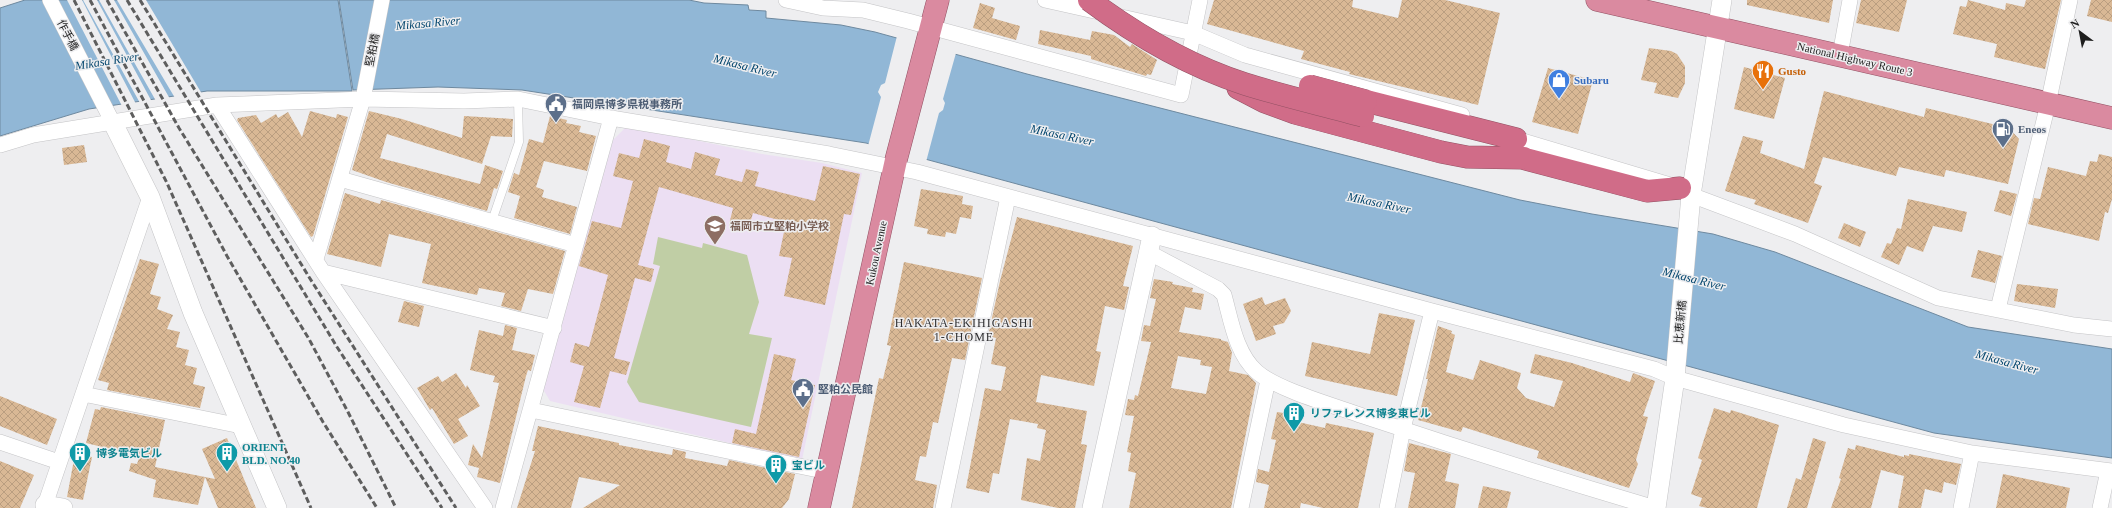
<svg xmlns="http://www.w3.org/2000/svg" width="2112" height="508" font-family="'Times New Roman','Noto Sans JP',serif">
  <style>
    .education { fill: #ecdff3 }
    .pitch { fill: #c0cea5 }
    .water { fill: #91b7d6; stroke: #6e899f }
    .pier { fill: #eeeef0 }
    .building { fill: url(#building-cross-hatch); fill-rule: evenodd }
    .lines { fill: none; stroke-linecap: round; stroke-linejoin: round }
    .service-casing { stroke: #c4c4c6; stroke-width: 9 }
    .minor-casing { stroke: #c4c4c6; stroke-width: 16 }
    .tertiary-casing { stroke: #c4c4c6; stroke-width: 20 }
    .trunk-casing { stroke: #925163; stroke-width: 23 }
    .motorway-casing { stroke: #925163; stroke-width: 23 }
    .service { stroke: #fff; stroke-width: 8 }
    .minor { stroke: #fff; stroke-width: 15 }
    .tertiary { stroke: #fff; stroke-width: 19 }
    .trunk { stroke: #da8aa0; stroke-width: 22 }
    .motorway { stroke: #d06c88; stroke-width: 22 }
    .rail { stroke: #5e5e5e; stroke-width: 3; stroke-dasharray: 6 3; stroke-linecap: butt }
    .motorway-bridge-casing { stroke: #925163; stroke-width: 23; stroke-linecap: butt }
    .motorway-bridge { stroke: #d06c88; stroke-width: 22 }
    .labels { text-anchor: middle; stroke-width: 3; stroke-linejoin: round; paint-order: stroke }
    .street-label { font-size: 11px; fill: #1e1e1e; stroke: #eeeef0 }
    .food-label { font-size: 11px; font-weight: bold; fill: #c56008; stroke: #eeeef0; text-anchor: start }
    .shop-label { font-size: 11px; font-weight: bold; fill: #366cbe; stroke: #eeeef0; text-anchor: start }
    .service-label { font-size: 11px; font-weight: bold; fill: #4e5e75; stroke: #eeeef0; text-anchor: start }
    .education-label { font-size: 11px; font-weight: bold; fill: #785e54; stroke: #eeeef0; text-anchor: start }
    .culture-label { font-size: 11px; font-weight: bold; fill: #0d838f; stroke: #eeeef0; text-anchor: start }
    .water-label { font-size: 12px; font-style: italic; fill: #00446c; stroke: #eeeef0 }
    .neighbourhood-label { font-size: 12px; letter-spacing: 1px; fill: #2f2f31; stroke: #eeeef0 }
  </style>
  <defs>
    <pattern id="building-cross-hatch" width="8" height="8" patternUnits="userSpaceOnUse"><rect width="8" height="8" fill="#d9b895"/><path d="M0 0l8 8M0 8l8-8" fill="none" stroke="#ba9e80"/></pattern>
  </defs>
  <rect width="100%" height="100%" fill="#eeeef0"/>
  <path class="education" d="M627,126L762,154L822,163L862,173L802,460L550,401L543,389L613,140Z"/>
  <path class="pitch" d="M658,237L702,248L703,243L747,255L759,302L749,334L772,338L751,427L639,402L627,382L660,266L653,264Z"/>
  <path class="water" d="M25,0H338L352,91H207L89,109L0,136V8Z
    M339,0H689L704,3L748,5L749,10L766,11V18L841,25L875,32L1027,74L1520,200L1592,214L1713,234L1775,252L1968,327L2112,349V458L1934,433L866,143L522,90L438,87L353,90Z"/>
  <path class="pier" d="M67,0H82L136,104L122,106Z
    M83,0H97L152,102L140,103Z
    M99,0H114L170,99L156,101Z
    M117,0H146L202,94L175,98Z
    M897,36L956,53L943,99L945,103L943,110L939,113L926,162L868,146L881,97L878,92L881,85L885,83Z"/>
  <path class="building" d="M1214,0H1353L1352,7L1398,18L1402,0H1445L1500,13L1478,105L1349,74L1350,72L1301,59L1304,51L1207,24Z
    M1747,0H1833L1829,23L1747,5Z
    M1861,0H1907L1899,32L1856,23Z
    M1968,0L2005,10L2006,3L2024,7L2026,0H2061L2045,69L1994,57L1997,44L1953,34L1960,6L1966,7Z
    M2091,0H2112V22L2087,16Z
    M980,3L995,8L992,18L1020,26L1016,40L973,28Z
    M1040,30L1090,40L1092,31L1114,35L1130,47L1132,44L1157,60L1151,75L1147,74L1146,76L1091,59V56L1038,44Z
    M1649,48L1671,51L1677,54L1685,66V83L1678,98L1654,93L1657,83L1641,80Z
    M1744,67L1785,78L1774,119L1734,109Z
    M1548,68L1593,80L1578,134L1532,122Z
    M1824,91L1924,117L1926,108L2009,128L2019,139L2008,184L1946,170L1944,177L1899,167L1896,176L1823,157L1814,183L1822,186L1808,223L1754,204L1756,200L1725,191L1743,136L1763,141L1760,153L1804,169Z
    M310,111L336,118L337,114L348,117L313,236L311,237L237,120L238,118L256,115L261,123L276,114L278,118L288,112L302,137Z
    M369,111L402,119L462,138L464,116L513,119L512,137L491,136L482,164L387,134L380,158L480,184L485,165L503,171L497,189L494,188L487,211L386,182L352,170Z
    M550,116L567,120L566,123L581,126L579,132L596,136L587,171L544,161L536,187L544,190L542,197L577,207L570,234L514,218L520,196L508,192L514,173L519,175L529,139L543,143Z
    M644,139L670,146L666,162L691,169L695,152L720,159L715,175L742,182L746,169L759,172L755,186L815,201L823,166L860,174L851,215L844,214L825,305L784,296L792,258L779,256L786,222L753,213L748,230L729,225L733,208L659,187L638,265L654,269L651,282L635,278L614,358L630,362L626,375L610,371L600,408L574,402L584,366L570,362L575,343L589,347L608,275L579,266L592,221L621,228L633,181L613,176L619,153L639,158Z
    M84,145L87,162L64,165L62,148Z
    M2099,154L2112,157V199L2108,213L2105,212L2099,241L2028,224L2034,198L2040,199L2048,167L2086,176L2090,161L2097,162Z
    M921,189L963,196L962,204L973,206L971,219L960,217L956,234L946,232L945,237L927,234L928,229L914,226Z
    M2000,190L2017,194L2011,216L1994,211Z
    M345,193L380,204L381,200L565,251L553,294L528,289L521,311L501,306L505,293L479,288L477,295L422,283L431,244L389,234L381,267L327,254Z
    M1908,199L1967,212L1962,232L1933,226L1923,252L1907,246L1899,265L1881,257L1887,243L1891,244L1897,228L1901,229Z
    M1017,217L1133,246L1123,286L1129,287L1124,310L1105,306L1096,351L1101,352L1094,386L1041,375L1036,402L1087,411L1081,444L1087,445L1075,508H1058L1021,500L1027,458L1040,461L1046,430L1037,428L1038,424L1010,419L999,474L993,473L989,493L966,488L985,388L1001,391L1006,367L991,364L996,338L988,336L1000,281Z
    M1844,223L1866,232L1860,247L1838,238Z
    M1978,250L2002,256L1995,283L1971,277Z
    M140,259L159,264L150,294L161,297L157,309L173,315L167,329L180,332L176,347L189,350L185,365L197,368L193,384L205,387L200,408L107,390L109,383L98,380Z
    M904,262L982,278L965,360L952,358L938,423L933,422L926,457L920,456L915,480L937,485L933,508H852L879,378L883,379L891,346L887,345Z
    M1154,279L1173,282L1172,284L1193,288L1192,292L1204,294L1201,310L1185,307L1179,332L1221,339V340L1228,342L1232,353L1229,371L1248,375L1256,383L1231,508H1129L1136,473L1128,471L1131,453L1127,452L1134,416L1125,415L1128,399L1134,400L1135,395L1138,396L1151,342L1141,341L1144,325L1150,326L1156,299L1150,298ZM1178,356L1201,360L1200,365L1212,367L1206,394L1171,388Z
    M2017,284L2058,289L2055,308L2014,301Z
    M1262,297L1265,305L1285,298L1291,311L1284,323L1273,326L1276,334L1256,341L1243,304Z
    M404,301L424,306L419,327L398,322Z
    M1379,313L1415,320L1397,396L1305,376L1312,342L1370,354Z
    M505,325L517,328L512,350L535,355L531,371L528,370L526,376L500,483L477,477L479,468L468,465L473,444L482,458L499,383L493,382L495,376L470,370L479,330L503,336Z
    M1438,326L1452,331L1451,333L1455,335L1446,372L1473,380L1480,360L1521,373L1517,388L1526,398L1554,407L1563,381L1530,373L1535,354L1572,363L1630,382L1633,373L1655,381L1643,416L1648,417L1636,460L1638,464L1629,488L1537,458L1539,451L1463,427L1461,432L1418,420L1428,379H1426Z
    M774,354L796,359L791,380L815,385L799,457L732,443L735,429L756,434Z
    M456,373L466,388L467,385L480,406L458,419L468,436L454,444L432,408L430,410L417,388L438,376L442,382Z
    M0,396L57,419L47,445L0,426Z
    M101,407L165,420L155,467L215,479L202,449L227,438L256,508H218L205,477L198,505L153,497L156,480L129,471L131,463L137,464L139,458L131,456V454L86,443L95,409L100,410Z
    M1714,408L1730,413L1731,410L1779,425L1757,508H1707L1699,506L1702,498L1691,494L1702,460L1698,458Z
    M1277,412L1291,414L1289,420L1325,428L1326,423L1374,433L1358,508H1323L1301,503L1300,508H1264L1269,485L1256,482L1258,469L1269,472L1276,440L1271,439Z
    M538,426L619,443V445L672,455L673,449L686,452L685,458L727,466L729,460L795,474L789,499L782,508H583L620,485L579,477L571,508H517L535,451H532Z
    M1813,438L1826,442L1807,508H1787L1796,478L1801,480Z
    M1409,443L1451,454L1445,481L1459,484L1455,508H1408L1415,473L1404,471Z
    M1856,445L1904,457V455L1909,456V454L1961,464L1956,485L1944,482L1942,493L1925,489L1921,508H1898L1904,476L1881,470L1871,508H1831L1841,479L1839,478L1848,448L1855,450Z
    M75,454L92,457L83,500L67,497Z
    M0,461L34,475L20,508H0Z
    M2003,474L2070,488L2066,508H1996Z
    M1483,486L1511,492L1507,508H1478Z"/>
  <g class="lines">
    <g class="service-casing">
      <path id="service" d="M492,221L519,142L518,99"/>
    </g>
    <g class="minor-casing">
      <path id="minor" d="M50,0L113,123
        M786,0L823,8L863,10L908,21L1181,95L1200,0
        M1045,0L1193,33L1245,55L1462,115
        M1840,55L1850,0
        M217,105L323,272L485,508
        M1508,134L1516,139L1680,188L1691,195L1795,234L1938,298L2074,325L2112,329
        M0,145L33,135L217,105L363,99L464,101L518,99L611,118L829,154L917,172L1432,311L1654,369L1675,378L1844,425L1972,453L2112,471
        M340,179L576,245
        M1148,252L1218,289L1224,295C1231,320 1236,354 1257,372C1278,390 1335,406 1363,416C1459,448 1557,479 1655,508
        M316,259L363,99L382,0
        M323,272L554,328
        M1998,309L2048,104L2070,0
        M83,394L241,426
        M531,410L828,472
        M0,442L59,462
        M44,508L150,197
        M503,508L611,118
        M943,508L1008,197
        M1241,508L1268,380
        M1387,508L1403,429L1432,311
        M1961,508L1972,453
        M2100,508L2108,471"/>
    </g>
    <g class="tertiary-casing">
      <path id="tertiary" d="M113,123L150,197L193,313L277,508
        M45,505L63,508
        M1092,508L1152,236
        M1656,508L1675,378L1691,195L1722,0"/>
    </g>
    <g class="trunk-casing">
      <path id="trunk" d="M1597,0L2112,118
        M819,508L896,160L938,0"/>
    </g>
    <g class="motorway-casing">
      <path id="motorway" d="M1238,88L1265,102L1295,113L1441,152L1467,157L1524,158
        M1366,101L1516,139
        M1510,155L1647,191L1680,188"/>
    </g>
    <use href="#service" class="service"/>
    <use href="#minor" class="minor"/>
    <use href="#tertiary" class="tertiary"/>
    <use href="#trunk" class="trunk"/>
    <use href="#motorway" class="motorway"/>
    <path class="rail" d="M74,0L167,183L311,508
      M90,0L227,256L323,422L377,508
      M107,0L179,128L309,339L348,412L396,508
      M127,0L337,347L442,508
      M140,0L309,277L456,508"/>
    <g class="motorway-bridge-casing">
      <path id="motorway-bridge" d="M1089,0C1136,35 1189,66 1245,84C1283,96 1323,105 1363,116
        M1310,86L1366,101"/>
    </g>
    <use href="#motorway-bridge" class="motorway-bridge"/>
  </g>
  <defs>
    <g id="restaurant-pin" transform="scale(1.15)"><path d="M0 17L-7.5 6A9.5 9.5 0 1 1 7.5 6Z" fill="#e8710a" stroke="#eeeef0"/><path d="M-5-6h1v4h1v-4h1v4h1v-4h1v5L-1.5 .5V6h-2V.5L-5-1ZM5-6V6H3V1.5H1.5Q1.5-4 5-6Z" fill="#fff"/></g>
    <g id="shop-pin" transform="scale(1.15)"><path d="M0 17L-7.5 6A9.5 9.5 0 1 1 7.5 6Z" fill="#3f7fe0" stroke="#eeeef0"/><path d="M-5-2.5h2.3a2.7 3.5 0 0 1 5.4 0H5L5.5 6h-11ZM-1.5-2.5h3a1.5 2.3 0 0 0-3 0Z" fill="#fff"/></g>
    <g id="civic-pin" transform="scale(1.15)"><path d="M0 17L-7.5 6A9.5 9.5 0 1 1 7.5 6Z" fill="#5c6f8a" stroke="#eeeef0"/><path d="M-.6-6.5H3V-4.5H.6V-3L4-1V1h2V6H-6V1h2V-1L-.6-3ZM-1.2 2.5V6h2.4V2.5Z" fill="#fff"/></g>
    <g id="fuel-pin" transform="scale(1.15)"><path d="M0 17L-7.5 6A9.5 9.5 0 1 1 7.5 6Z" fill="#5c6f8a" stroke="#eeeef0"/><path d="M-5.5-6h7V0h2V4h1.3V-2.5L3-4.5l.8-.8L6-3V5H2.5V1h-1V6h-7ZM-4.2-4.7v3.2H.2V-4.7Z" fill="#fff"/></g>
    <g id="school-pin" transform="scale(1.15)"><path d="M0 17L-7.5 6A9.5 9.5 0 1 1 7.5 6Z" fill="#8d6e63" stroke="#eeeef0"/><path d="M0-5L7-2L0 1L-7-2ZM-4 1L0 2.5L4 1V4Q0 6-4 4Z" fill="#fff"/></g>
    <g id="building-pin" transform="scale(1.15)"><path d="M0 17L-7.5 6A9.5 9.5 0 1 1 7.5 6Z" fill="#0f9aa8" stroke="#eeeef0"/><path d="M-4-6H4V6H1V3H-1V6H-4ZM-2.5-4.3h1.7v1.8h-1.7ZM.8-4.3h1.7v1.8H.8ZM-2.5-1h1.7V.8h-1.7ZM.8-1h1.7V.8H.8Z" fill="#fff"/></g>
  </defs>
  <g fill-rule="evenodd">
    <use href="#restaurant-pin" x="1763" y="71"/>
    <use href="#shop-pin" x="1559" y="80"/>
    <use href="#civic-pin" x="556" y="104"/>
    <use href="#fuel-pin" x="2003" y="129"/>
    <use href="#school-pin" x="715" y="226"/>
    <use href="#civic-pin" x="803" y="389"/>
    <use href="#building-pin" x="1294" y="413"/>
    <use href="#building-pin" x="80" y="453"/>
    <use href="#building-pin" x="227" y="453"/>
    <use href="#building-pin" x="776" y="465"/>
  </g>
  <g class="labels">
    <g class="street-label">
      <text transform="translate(68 35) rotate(63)" y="4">作手橋</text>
      <text transform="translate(372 50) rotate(-79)" y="4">堅粕橋</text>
      <text transform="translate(1855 59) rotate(13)" y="4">National Highway Route 3</text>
      <text transform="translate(876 253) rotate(-78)" y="4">Kukou Avenue</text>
      <text transform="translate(1680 322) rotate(-85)" y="4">比恵新橋</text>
    </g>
    <g class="food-label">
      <text x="1778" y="75">Gusto</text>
    </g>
    <g class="shop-label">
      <text x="1574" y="84">Subaru</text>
    </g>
    <g class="service-label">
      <text x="572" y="108">福岡県博多県税事務所</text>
      <text x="2018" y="133">Eneos</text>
      <text x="818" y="393">堅粕公民館</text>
    </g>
    <g class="education-label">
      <text x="730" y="230">福岡市立堅粕小学校</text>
    </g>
    <g class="culture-label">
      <text x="1310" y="417">リファレンス博多東ビル</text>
      <text x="242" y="451">ORIENT<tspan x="242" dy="13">BLD. NO.40</tspan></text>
      <text x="96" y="457">博多電気ビル</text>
      <text x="792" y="469">宝ビル</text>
    </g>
    <g class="water-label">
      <text transform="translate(428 23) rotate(-5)" y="4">Mikasa River</text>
      <text transform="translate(107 61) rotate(-9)" y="4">Mikasa River</text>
      <text transform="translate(745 66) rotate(14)" y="4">Mikasa River</text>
      <text transform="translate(1062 135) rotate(12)" y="4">Mikasa River</text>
      <text transform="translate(1379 203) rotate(12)" y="4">Mikasa River</text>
      <text transform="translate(1694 279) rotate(14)" y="4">Mikasa River</text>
      <text transform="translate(2007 362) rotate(15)" y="4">Mikasa River</text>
    </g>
    <g class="neighbourhood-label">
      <text x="964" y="327">HAKATA-EKIHIGASHI<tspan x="964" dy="14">1-CHOME</tspan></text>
    </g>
  </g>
  <g transform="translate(2080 32) rotate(328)" stroke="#eeeef0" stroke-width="3" paint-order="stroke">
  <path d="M0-3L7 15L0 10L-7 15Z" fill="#1e1e1e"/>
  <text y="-6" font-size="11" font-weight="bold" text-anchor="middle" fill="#1e1e1e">N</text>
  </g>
</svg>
